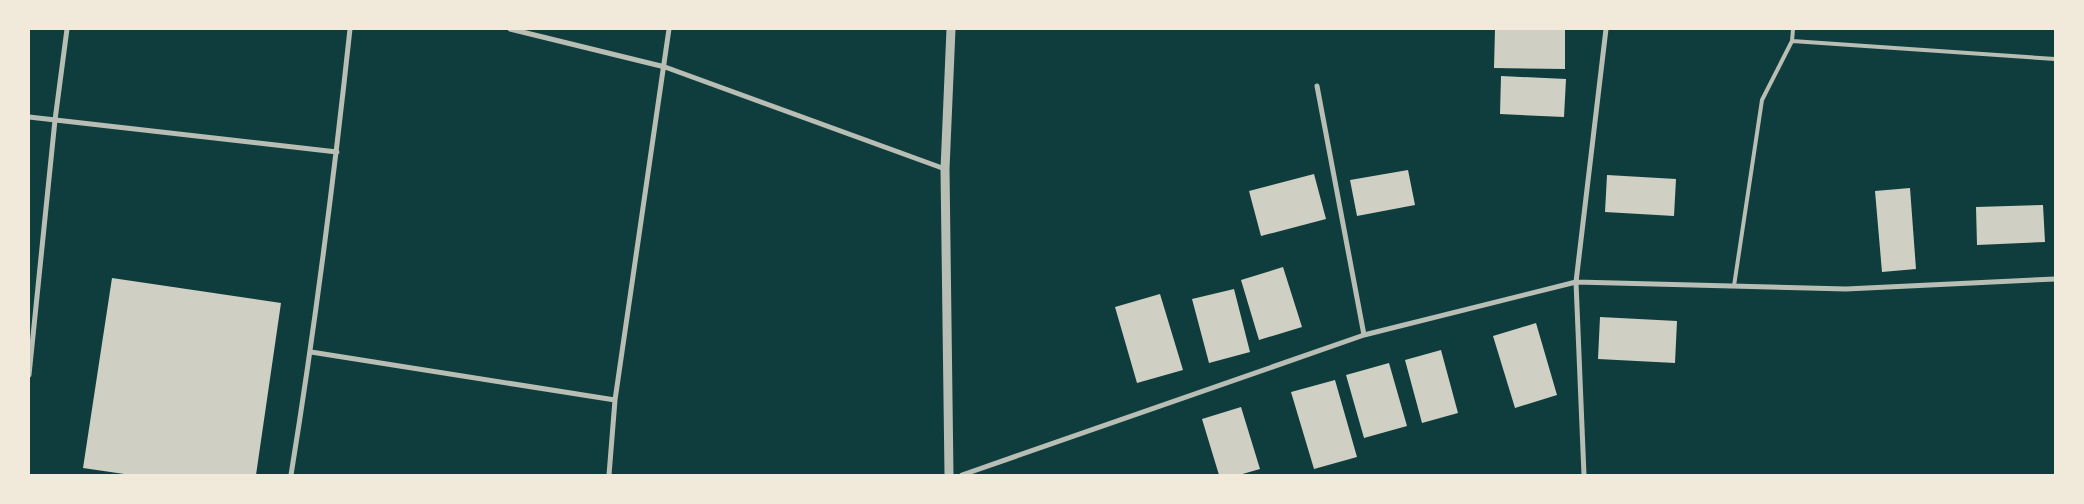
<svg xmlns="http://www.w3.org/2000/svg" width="2084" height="504" font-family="Montserrat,sans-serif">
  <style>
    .building { fill: #cfcfc3 }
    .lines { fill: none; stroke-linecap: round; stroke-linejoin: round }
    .service { stroke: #b8beb3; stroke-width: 4 }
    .minor { stroke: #b8beb3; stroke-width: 5 }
    .tertiary { stroke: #b8beb3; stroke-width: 9 }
  </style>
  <rect width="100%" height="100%" fill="#0f3d3e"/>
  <path class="building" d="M1495,29H1565V69L1494,68Z
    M1501,76L1566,79L1564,117L1500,114Z
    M1408,170L1415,205L1357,216L1350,180Z
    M1314,174L1326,219L1261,236L1249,191Z
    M1607,175L1676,179L1674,216L1605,212Z
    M1910,188L1916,269L1882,272L1875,191Z
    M2043,205L2045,242L1977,245L1976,207Z
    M1283,267L1302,327L1259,340L1241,280Z
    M112,278L281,303L256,475H131L83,468Z
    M1234,289L1250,352L1209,363L1192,299Z
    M1160,294L1183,370L1137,383L1115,307Z
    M1600,317L1677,321L1675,363L1598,359Z
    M1536,323L1557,395L1515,408L1493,336Z
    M1441,350L1458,413L1422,423L1405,360Z
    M1389,363L1407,426L1364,438L1346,375Z
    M1335,380L1357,457L1314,469L1291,392Z
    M1241,407L1260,469L1239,475H1219L1202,419Z"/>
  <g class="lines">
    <path class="service" d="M1792,41L2055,59
      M1734,286L1762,100L1792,41L1793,29"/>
    <path class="minor" d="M510,29L665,67L945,169
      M1317,86L1364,335
      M29,117L337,152
      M311,352L615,400
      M29,375L55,120L67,29
      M291,475C315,327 334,178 350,29
      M609,475L615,400L669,29
      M962,475L1364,335L1576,282L1846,289L2055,279
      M1584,475L1576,282L1606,29"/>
    <path class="tertiary" d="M949,475L945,169L951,29"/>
  </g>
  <rect width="2084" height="504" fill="none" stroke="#f1e9da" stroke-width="60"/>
</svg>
